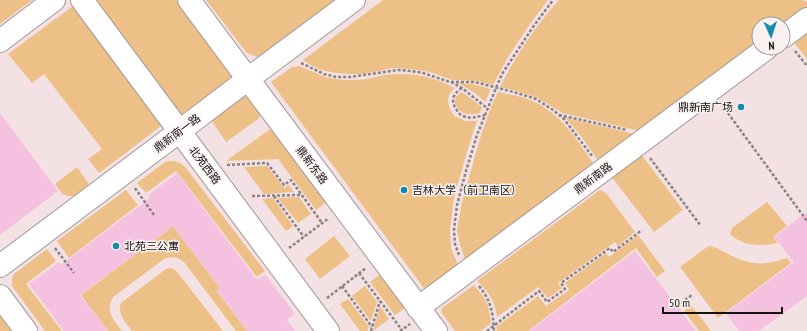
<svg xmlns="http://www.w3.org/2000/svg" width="807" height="331" font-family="'PT Sans Narrow','Noto Sans SC',sans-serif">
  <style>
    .built { fill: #f4e1e3; fill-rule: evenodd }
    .green { fill: #edc088 }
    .building { fill: #f5c1e0 }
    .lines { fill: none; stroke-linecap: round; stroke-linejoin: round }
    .minor-casing { stroke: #a2999a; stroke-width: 24 }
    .path { stroke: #898383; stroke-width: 2.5; stroke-dasharray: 3 2; stroke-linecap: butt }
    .minor { stroke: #fff; stroke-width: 22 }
    .poi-dot { fill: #128cae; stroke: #f9f0f0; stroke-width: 1.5 }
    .labels { text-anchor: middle; stroke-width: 3; stroke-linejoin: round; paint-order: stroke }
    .poi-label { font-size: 11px; fill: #161313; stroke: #f9f0f0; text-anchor: start }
    .street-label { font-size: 11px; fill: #161313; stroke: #f9f0f0 }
  </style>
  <rect width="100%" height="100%" fill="#f9f0f0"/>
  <path class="built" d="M0,0H807V331H0ZM759,24H783V48H759Z"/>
  <path class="green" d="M0,0H32L0,24Z
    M92,0H179L233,75L231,78L185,112L181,115Z
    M206,0H340L265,58L254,56L247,53Z
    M383,0H548L530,24L508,57L493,85L478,81L452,80L430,72L411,69L393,68L364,74H350L336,73L321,70L311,65L303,60Z
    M559,0H803L807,2V7L783,25V24H759V43L640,131L562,113L538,98L517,91L500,87C515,57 536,25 559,0Z
    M73,6L78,8L161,122V126L99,173L88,159L102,149L44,74L32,83L8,54Z
    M807,31V59L793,41Z
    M299,66C305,68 310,71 316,73C325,78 335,79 345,80C352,80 360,80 367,79C373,78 378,76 384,75C410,72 433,76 455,88L450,93L448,99L449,107L454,116L466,121H477L470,142L454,197L450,229L451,248L459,267L426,291L271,82L292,67Z
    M458,83L472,84L491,89L485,102L475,93Z
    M462,92L482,107L480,113C476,114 472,115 467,114C460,113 451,103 457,96C458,95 460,93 462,92Z
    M498,92C508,94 519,96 528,99C560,111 577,140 595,166L466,262L460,245L457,230L462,202L481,135L491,107Z
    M247,93L260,109V115L258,119L226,142L209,117Z
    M566,118L635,134L599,162L583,139Z
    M274,129L329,200L316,210L278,159L226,161L269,130Z
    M641,154L683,210L654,232L611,176Z
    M170,161C177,161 181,163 186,168L265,271L257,277L176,171L146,193L137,183L165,162Z
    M267,166L284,188L289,185L294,192L264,194L244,167Z
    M77,167L88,183V187L78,196C63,197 63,195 55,184Z
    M126,190L138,205L69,258L57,241Z
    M600,190L606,193L635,232L618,246L615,242L558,283L562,288L548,298L538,287L497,317C494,299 490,294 477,281Z
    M299,197L311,214L298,223L278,198Z
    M273,198L293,226L286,231L262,199Z
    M767,202L787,226L773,237L778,243C761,246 744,247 730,234L732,228Z
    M173,226L220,288L217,291L247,331H236L184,262C176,256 172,256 164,259L113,297C105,312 113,319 122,331H108L81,295Z
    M638,235L665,271L657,277L636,248L528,331H497L496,327L538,296L546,306L569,290L565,283L606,253L609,257Z
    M334,236L350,256L320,279L305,259Z
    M709,246C718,247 725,253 732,256C753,266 767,265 787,258L791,263L718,318L680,267L703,250Z
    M47,249L56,261L26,284L62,331H45L12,286C12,281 11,278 14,274Z
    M170,268L174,269L178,273L223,331H132C125,322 117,314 121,303L166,269Z
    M382,273L406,307L395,315L370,282Z
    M474,285C487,300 489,304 491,323L481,331H455L441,312L442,308Z
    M365,286L377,302L371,321L352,296Z
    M348,299L369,327L367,331H360L340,304Z
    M691,305L711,331H699L684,311Z
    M380,306L389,319L373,331Z
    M0,312L15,331H0Z"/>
  <path class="building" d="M0,113L58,191L0,235Z
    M177,173L257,280L265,274L295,314L287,320L295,331H247L217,290L220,288L173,226L80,295L108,331H64L29,284L59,262L61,265L150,198L148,195Z
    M807,212V296L759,331H739L726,313L794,262L774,237Z
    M635,251L696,331H529Z"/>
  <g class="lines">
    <g class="minor-casing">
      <path id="minor" d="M82,0L328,331
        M189,0L436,331
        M783,37L807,19
        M0,41L54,0
        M0,266L168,140L248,79L354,0
        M0,296L26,331
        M418,308L767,48"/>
    </g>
    <path class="path" d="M795,51L807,66
      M301,63L324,74L336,77H350L398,70L411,71L423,73L450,82H475L517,93L536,99L553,110L564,119L592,156
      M451,82L462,88L487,108
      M462,88C454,93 450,100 456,109C458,112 459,114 463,116C470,119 477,117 485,115
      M722,105L807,221
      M559,115L627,130
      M650,158L701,226
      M227,165L267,163L284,185L291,180L322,223
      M135,188L154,215
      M252,196L301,195
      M274,196L304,237
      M55,248L74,273
      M289,248L329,218
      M459,255L455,244L454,230L457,205L466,171L477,135L496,88L502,74L533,27L553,0
      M359,273L402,330
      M342,286L372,327
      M479,286C491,301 493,312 494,331
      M327,298L366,268
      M677,306L692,295
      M371,331L380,301
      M400,331L410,324
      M487,331L539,291L547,302L565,289L561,283L610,248L613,252L642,230"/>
    <use href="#minor" class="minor"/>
  </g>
  <g class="poi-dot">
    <circle cx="741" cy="107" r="4"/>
    <circle cx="404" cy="190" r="4"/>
    <circle cx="116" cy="246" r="4"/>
  </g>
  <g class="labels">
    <g class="poi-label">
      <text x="733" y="111" text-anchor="end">鼎新南广场</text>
      <text x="412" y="194">吉林大学（前卫南区）</text>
      <text x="124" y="250">北苑三公寓</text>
    </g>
    <g class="street-label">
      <text transform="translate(177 133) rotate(-37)" y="4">鼎新南一路</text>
      <text transform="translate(205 165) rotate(53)" y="4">北苑西路</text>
      <text transform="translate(312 165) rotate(53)" y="4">鼎新东路</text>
      <text transform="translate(593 178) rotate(-37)" y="4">鼎新南路</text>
    </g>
  </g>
  <g transform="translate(771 36) rotate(177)"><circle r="19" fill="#f9f0f0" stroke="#9e9898"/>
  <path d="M0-3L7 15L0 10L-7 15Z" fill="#128cae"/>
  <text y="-6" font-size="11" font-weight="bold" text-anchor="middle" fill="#161313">N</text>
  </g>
  <path d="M663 307v6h119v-6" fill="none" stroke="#161313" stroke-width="2"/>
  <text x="669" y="307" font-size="12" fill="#161313" stroke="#f9f0f0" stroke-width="3" paint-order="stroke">50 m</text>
</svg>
